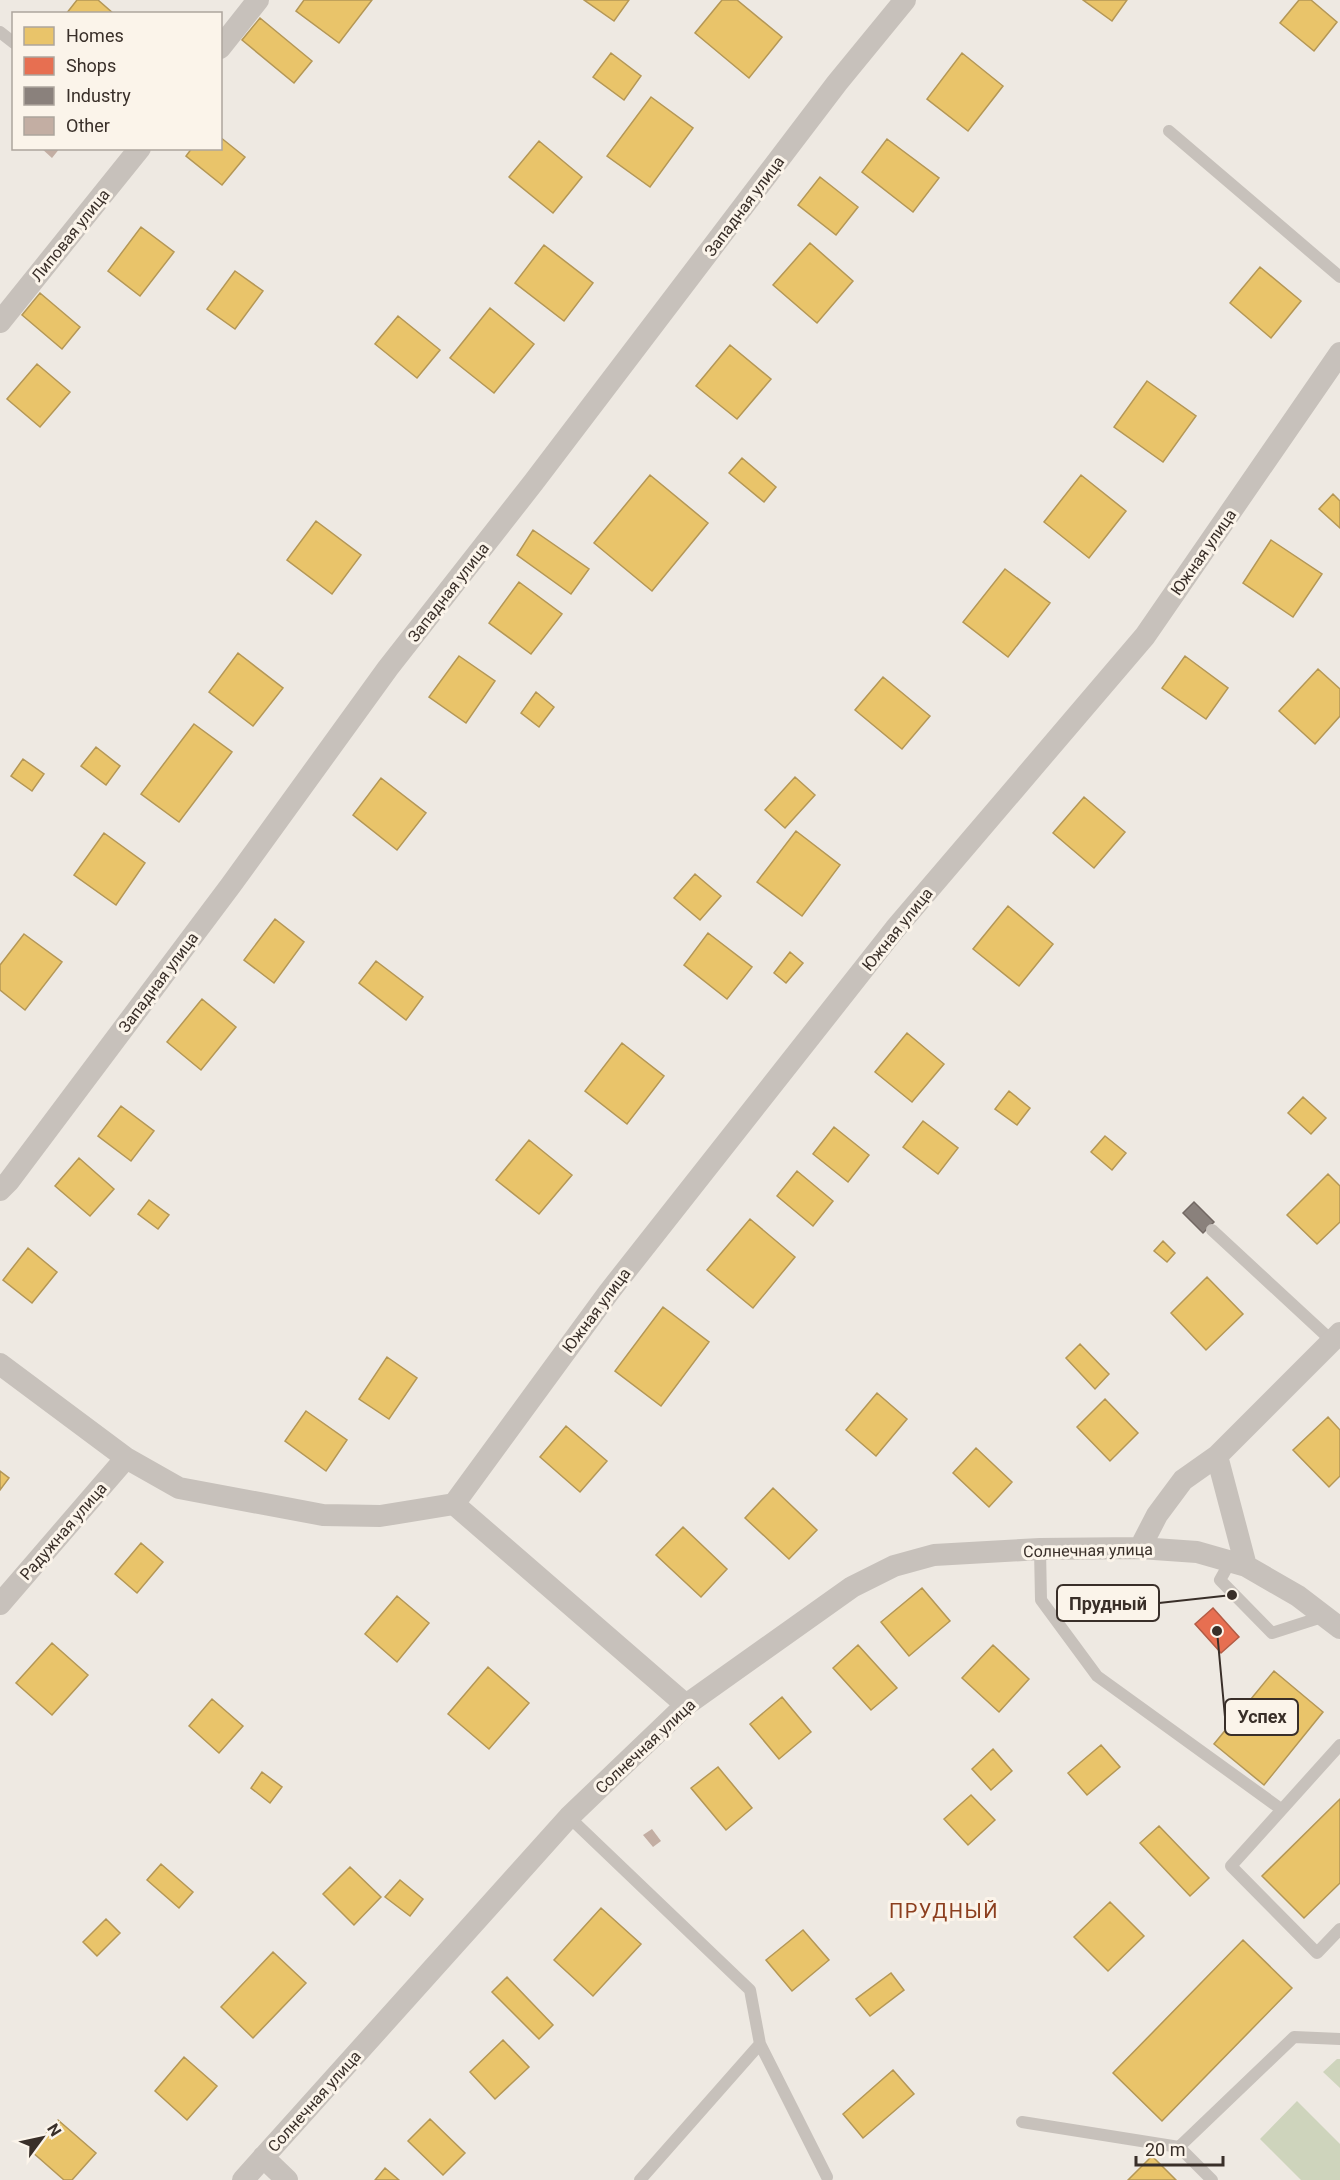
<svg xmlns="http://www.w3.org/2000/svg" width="1340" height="2180" font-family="Roboto,sans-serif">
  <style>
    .green { fill: #ced4bc }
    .homes { fill: #e9c46a; stroke: #b49756; stroke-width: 1.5 }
    .shops { fill: #e76f51; stroke: #b35c45; stroke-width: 1.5 }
    .industry { fill: #8a817c; stroke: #726863; stroke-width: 1.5 }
    .building { fill: #c3aea3 }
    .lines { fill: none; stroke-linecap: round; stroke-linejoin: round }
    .lane { stroke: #c7c1bb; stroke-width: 12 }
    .street { stroke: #c7c1bb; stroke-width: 22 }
    .labels { text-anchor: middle; stroke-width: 6; stroke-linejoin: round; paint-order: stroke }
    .street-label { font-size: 16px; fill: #392f29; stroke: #fbf4ea }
    .quarter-label { font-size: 20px; letter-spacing: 1.5px; fill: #8c3e1e; stroke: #fbf4ea }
    .leader { fill: none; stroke: #392f29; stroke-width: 2 }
    .callout-dot { fill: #392f29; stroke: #fbf4ea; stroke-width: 2 }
    .callout { fill: #fbf4ea; stroke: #392f29; stroke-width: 2 }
    .callout-label { font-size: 18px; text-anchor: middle; font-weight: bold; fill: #392f29 }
  </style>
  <rect width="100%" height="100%" fill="#eee9e2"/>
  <path class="green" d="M1337,2059H1340V2088L1323,2072Z
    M1297,2101L1340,2144V2180H1301L1260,2139Z"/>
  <path class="homes" d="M77,0H98L114,14H66Z
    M304,0H372L339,43L296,11Z
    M584,0H629L614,21Z
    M722,0H737L782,37L749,78L695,33Z
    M1083,0H1127L1112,21Z
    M1299,0H1311L1337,22L1314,51L1280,23Z
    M260,18L312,61L294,83L242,40Z
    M611,53L641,76L624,100L593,77Z
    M962,53L1003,86L968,131L927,99Z
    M651,97L693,128L650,187L607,156Z
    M220,137L245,157L222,185L186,156L192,148H220Z
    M887,139L939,178L913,212L862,172Z
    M539,141L582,177L553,213L509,177Z
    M820,177L858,207L836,235L798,205Z
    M141,227L174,252L140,296L108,271Z
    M810,243L853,281L817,323L773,285Z
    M544,245L593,283L564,321L515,283Z
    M1260,267L1301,301L1271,338L1230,303Z
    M235,271L263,291L235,329L207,309Z
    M40,293L80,327L62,349L22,315Z
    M490,308L534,344L494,393L450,358Z
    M398,316L440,350L417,378L375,344Z
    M730,345L771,379L737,419L696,386Z
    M37,364L70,392L40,427L7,399Z
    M1147,381L1196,416L1163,462L1114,427Z
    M742,458L776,487L764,502L729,473Z
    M650,475L708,523L652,591L594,543Z
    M1081,475L1126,511L1089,558L1044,522Z
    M1333,494L1340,501V528L1319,509Z
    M316,521L361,555L332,594L287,560Z
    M533,530L589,569L571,594L517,555Z
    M1271,540L1322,574L1293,617L1243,583Z
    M1005,569L1050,603L1008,657L963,622Z
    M519,582L562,614L531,654L489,623Z
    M238,653L283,688L253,726L209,692Z
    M459,656L495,681L466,723L429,697Z
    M1185,656L1228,688L1206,719L1162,688Z
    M1318,669L1340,689V716L1315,744L1279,711Z
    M883,677L930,716L902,749L855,710Z
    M536,692L554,707L539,727L521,713Z
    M194,724L232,752L179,822L141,794Z
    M96,747L120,766L106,785L81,766Z
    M23,759L44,774L32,791L11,776Z
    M795,777L815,795L785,828L765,810Z
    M381,778L426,813L397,850L353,815Z
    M1084,797L1125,832L1094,868L1053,833Z
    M796,831L840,865L802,916L757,882Z
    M104,833L145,863L116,905L74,875Z
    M695,874L721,896L700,920L674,898Z
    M1008,906L1053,944L1019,986L973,949Z
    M275,919L304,942L274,983L244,960Z
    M708,933L752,967L727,999L684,965Z
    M24,934L62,962L25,1010L0,990V965Z
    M790,952L803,963L786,983L774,973Z
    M376,961L423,997L406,1020L359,983Z
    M202,999L236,1027L201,1070L167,1042Z
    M907,1033L944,1064L912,1102L875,1072Z
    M622,1043L664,1076L627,1124L585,1091Z
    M1009,1091L1030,1108L1017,1125L995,1109Z
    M1303,1097L1326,1118L1311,1134L1288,1113Z
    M121,1106L154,1131L131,1161L98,1136Z
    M923,1121L958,1148L938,1174L903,1147Z
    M834,1127L869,1155L848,1182L813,1154Z
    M1105,1136L1126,1153L1112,1170L1091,1152Z
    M529,1140L572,1175L539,1214L496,1180Z
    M79,1158L114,1189L90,1216L55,1186Z
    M797,1171L833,1201L813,1226L777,1196Z
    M1328,1174L1340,1186V1222L1317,1244L1287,1215Z
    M149,1200L169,1215L158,1229L138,1214Z
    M750,1219L795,1257L753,1308L707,1270Z
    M1163,1241L1175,1253L1167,1262L1154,1251Z
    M28,1248L57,1272L32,1303L3,1280Z
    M1207,1277L1243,1314L1206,1350L1171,1313Z
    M663,1307L709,1342L661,1406L615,1371Z
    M1080,1344L1109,1374L1095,1389L1066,1358Z
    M387,1357L417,1378L389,1419L359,1399Z
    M877,1393L907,1419L876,1456L846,1430Z
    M1105,1399L1138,1433L1110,1461L1077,1427Z
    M306,1411L347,1440L326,1471L285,1441Z
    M1328,1417L1340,1430V1476L1329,1487L1293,1450Z
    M566,1426L607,1461L580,1492L540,1457Z
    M976,1448L1012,1482L989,1507L953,1473Z
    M0,1471L9,1478L0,1490Z
    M773,1488L817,1530L789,1559L745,1518Z
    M683,1527L727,1569L701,1597L656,1555Z
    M141,1543L163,1562L137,1593L115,1574Z
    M922,1588L950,1621L909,1656L881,1622Z
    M397,1596L429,1623L397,1662L365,1634Z
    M52,1643L88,1675L52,1715L16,1683Z
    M858,1645L897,1688L871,1710L833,1668Z
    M993,1645L1029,1679L999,1712L962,1678Z
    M488,1667L529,1703L489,1749L448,1714Z
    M1274,1671L1323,1712L1264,1785L1214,1744Z
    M782,1697L811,1732L779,1759L750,1724Z
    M212,1699L243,1726L219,1753L189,1726Z
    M1101,1745L1120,1767L1087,1795L1068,1773Z
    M993,1749L1012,1771L991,1790L972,1769Z
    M718,1767L752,1808L726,1830L691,1788Z
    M262,1772L282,1787L270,1803L251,1788Z
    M971,1795L995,1820L968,1845L944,1819Z
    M1340,1799V1883L1304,1918L1262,1876Z
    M1159,1826L1209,1878L1190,1896L1140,1843Z
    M161,1864L193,1892L179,1908L147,1880Z
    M350,1867L381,1897L354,1925L323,1894Z
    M400,1880L423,1899L410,1916L385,1897Z
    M1110,1902L1144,1936L1108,1971L1074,1937Z
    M601,1908L641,1944L593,1996L554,1960Z
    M106,1919L120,1933L97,1956L83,1942Z
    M803,1930L829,1960L792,1991L766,1960Z
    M1243,1940L1292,1988L1162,2121L1113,2073Z
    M273,1952L306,1983L253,2038L221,2007Z
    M891,1973L904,1990L870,2016L856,1999Z
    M507,1977L553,2025L539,2039L492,1992Z
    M503,2040L529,2067L495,2099L470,2072Z
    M184,2057L217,2086L187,2120L155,2091Z
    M893,2070L914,2094L863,2138L843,2114Z
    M430,2119L465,2153L443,2175L408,2141Z
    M58,2120L96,2153L72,2180H64L31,2151Z
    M1152,2156L1176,2180H1128Z
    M385,2168L399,2180H375Z"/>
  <path class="shops" d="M1213,1608L1239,1637L1221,1653L1195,1624Z"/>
  <path class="industry" d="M1194,1202L1214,1222L1203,1233L1183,1213Z"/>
  <path class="building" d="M41,148H60L52,158Z
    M652,1829L661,1841L653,1847L643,1835Z"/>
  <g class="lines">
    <path class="lane" d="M0,32L14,43
      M1169,131L1340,277
      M1212,1230L1332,1341
      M1040,1549L1041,1600L1097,1676L1281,1809
      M1230,1562L1220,1580L1272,1633L1325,1616
      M1340,1745L1231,1866L1317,1953L1340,1929
      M569,1817L750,1990L760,2044L827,2177
      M1022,2122L1179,2147
      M640,2180L760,2044
      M1212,2180L1179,2147L1294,2037L1340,2039"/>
    <path class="street" d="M220,48L258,0
      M0,322L140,148
      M0,1190L9,1181L231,885L388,668L533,483L837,83L905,0
      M0,1364L126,1458L179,1488L323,1515L380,1516L454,1504L686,1705
      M1217,1456L1340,1333
      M454,1504L609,1292L895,929L1145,636L1340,353
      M1140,1548L1157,1515L1183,1480L1217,1456L1246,1566
      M0,1604L126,1458
      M263,2157L287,2180
      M243,2180L569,1817L686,1705L852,1587L894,1566L934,1555L1040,1549L1140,1548L1197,1552L1246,1566L1298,1596L1340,1628"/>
  </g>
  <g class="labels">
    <g class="street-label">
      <text transform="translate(744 206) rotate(-53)" y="6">Западная улица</text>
      <text transform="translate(70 235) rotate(-51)" y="6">Липовая улица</text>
      <text transform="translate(1203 552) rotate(-55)" y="6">Южная улица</text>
      <text transform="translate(448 592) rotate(-52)" y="6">Западная улица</text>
      <text transform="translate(897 929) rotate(-51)" y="6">Южная улица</text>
      <text transform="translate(158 982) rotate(-53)" y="6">Западная улица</text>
      <text transform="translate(596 1310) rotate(-53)" y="6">Южная улица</text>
      <text transform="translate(63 1531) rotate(-49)" y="6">Радужная улица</text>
      <text transform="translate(1088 1550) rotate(-1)" y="6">Солнечная улица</text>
      <text transform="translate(645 1746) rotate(-43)" y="6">Солнечная улица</text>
      <text transform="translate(314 2101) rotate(-48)" y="6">Солнечная улица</text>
    </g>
    <g class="quarter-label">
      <text x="944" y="1918">ПРУДНЫЙ</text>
    </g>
  </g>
  <path class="leader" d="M1232 1595L1159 1603M1217 1631L1225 1717"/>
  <g class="callout-dot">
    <circle cx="1232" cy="1595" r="6"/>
    <circle cx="1217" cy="1631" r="6"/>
  </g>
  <g class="callout">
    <rect x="1057" y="1585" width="102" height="36" rx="6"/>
    <rect x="1225" y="1699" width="73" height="36" rx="6"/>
  </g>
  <g class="callout-label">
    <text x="1108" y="1610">Прудный</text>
    <text x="1262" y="1723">Успех</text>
  </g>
  <rect x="12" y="12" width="210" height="138" fill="#fbf4ea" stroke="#ada59d" stroke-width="1.5"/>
  <rect x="24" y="27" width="30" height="18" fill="#e9c46a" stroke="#ada59d" stroke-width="1.5"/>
  <text x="66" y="42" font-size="18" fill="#392f29">Homes</text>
  <rect x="24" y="57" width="30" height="18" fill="#e76f51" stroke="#ada59d" stroke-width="1.5"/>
  <text x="66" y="72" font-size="18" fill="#392f29">Shops</text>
  <rect x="24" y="87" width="30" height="18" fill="#8a817c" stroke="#ada59d" stroke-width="1.5"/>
  <text x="66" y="102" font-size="18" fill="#392f29">Industry</text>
  <rect x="24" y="117" width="30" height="18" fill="#c3aea3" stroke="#ada59d" stroke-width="1.5"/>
  <text x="66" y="132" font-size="18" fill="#392f29">Other</text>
  <g transform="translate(42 2138) rotate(57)" stroke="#fbf4ea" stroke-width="4.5" paint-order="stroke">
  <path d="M0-4.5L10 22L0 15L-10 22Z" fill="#392f29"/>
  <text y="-9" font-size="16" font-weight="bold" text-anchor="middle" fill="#392f29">N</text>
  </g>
  <path d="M1136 2156v9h87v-9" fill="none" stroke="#392f29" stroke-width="3"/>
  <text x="1145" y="2156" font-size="18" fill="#392f29" stroke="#fbf4ea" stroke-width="4.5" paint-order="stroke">20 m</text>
</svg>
